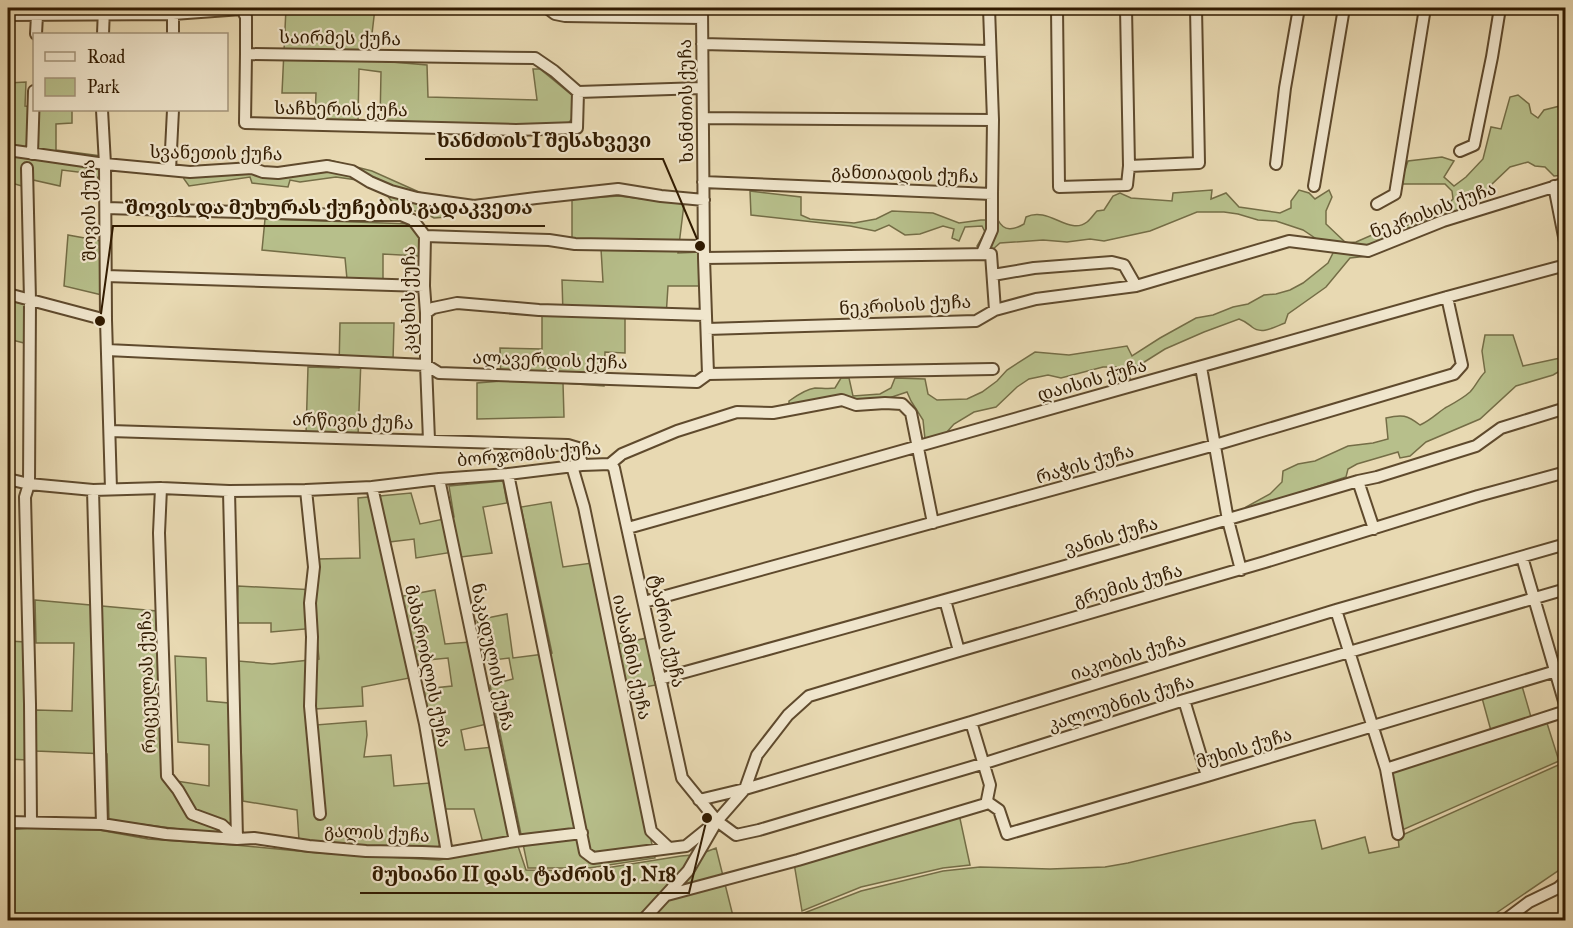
<svg xmlns="http://www.w3.org/2000/svg" width="1573" height="928" font-family="'IM FELL Great Primer','Noto Serif Georgian',serif">
  <style>
    .green { fill: #b7bf8b; stroke: #746d46; stroke-width: 1.5 }
    .lines { fill: none; stroke-linecap: round; stroke-linejoin: round }
    .stream { stroke: #6f7a6c; stroke-width: 2 }
    .minor-casing { stroke: #5f4a2d; stroke-width: 14 }
    .minor { stroke: #f0e6cd; stroke-width: 10 }
    .labels { text-anchor: middle; stroke-width: 4.5; stroke-linejoin: round; paint-order: stroke }
    .street-label { font-size: 18px; fill: #311b01; stroke: #f0e6cd }
    .leader { fill: none; stroke: #311b01; stroke-width: 2 }
    .callout-dot { fill: #311b01; stroke: #f0e6cd; stroke-width: 2 }
    .callout-label { font-size: 20px; text-anchor: middle; font-weight: bold; fill: #311b01; stroke: #f0e6cd; stroke-width: 4.5; stroke-linejoin: round; paint-order: stroke }
  </style>
  <rect width="100%" height="100%" fill="#e8d9b2"/>
  <filter id="stains"><feTurbulence type="fractalNoise" baseFrequency=".00333" numOctaves="4"/><feColorMatrix values="0 0 0 0 .2 0 0 0 0 .09 0 0 0 0 .02 0 0 0 .5 -.17"/></filter>
  <radialGradient id="worn" r=".72"><stop offset=".6" stop-color="#630" stop-opacity="0"/><stop offset="1" stop-color="#630" stop-opacity=".3"/></radialGradient>
  <path class="green" d="M286,8H375L369,60L427,65L428,97L537,100L533,69H540L573,96L574,116L567,125L380,123L381,72L359,69L358,122L315,121L316,93H282Z
    M26,82L25,106L34,107V110H72V123L56,124V150L101,156V181L94,174L62,170L60,186L33,180L32,189L8,182V83Z
    M1518,95L1529,104L1531,113L1538,118L1544,110L1560,106L1564,117L1565,118V175L1554,176L1545,167L1535,166L1528,162L1510,167L1490,186L1486,196L1472,202L1462,210L1368,256L1350,258L1326,287L1288,314L1285,323C1274,327 1262,335 1252,327C1247,323 1245,321 1239,319L1204,332L1165,349L1130,371V383L1121,385L1116,367H1103L1061,378L1048,375L1029,379L1017,387L996,407L974,412L954,424L946,433L925,439L923,420L911,401L907,392L880,401L789,407V401C796,396 806,389 815,388C822,388 828,389 835,388L841,378H849L853,396L880,394L891,388L895,378L925,379L928,394L937,400L967,399L982,392L997,381L1007,370L1035,352L1069,355L1127,346L1132,356L1160,338L1196,318L1213,315L1233,307L1248,304L1264,295L1276,294L1290,290L1303,283L1328,263L1333,253L1318,240L1303,230L1276,221L1258,220L1238,214L1224,212H1197L1150,231L1104,241L1090,239L1067,242L1043,240L1000,243L992,250L977,246L985,232L982,226L965,227L959,241L952,238L954,229L943,226L920,234L905,235L889,225L875,231L850,226L751,215L750,191L801,197V215L810,219L854,223L876,219L892,211L933,213L959,223L981,220H998C1004,232 1014,230 1024,224L1026,217C1049,206 1069,236 1087,222C1091,219 1094,214 1097,211L1104,210L1113,196L1120,193L1131,198L1172,201L1173,193L1212,190L1211,199L1226,193L1239,207L1280,213L1291,208V201L1299,190L1309,193L1315,199L1329,190L1332,197L1326,211V224L1346,243L1356,242L1372,235L1393,234L1409,224L1423,221L1447,205L1453,199L1452,191L1445,184H1400L1408,161L1442,157L1454,161L1444,177L1454,186L1466,177L1483,159L1491,127L1501,129L1510,97Z
    M329,160L372,171L419,192L437,198L491,202L486,211L466,214L453,211L447,217L434,218L425,213L396,207L387,195L357,180L336,177L300,182L290,180L288,187L252,183L250,177L189,186L184,179L183,175L286,168Z
    M619,196L684,204L678,253L702,252V286H668L666,317L625,316V353L605,352L604,386L563,383L564,417L477,419V383L501,381L500,348L542,349V313L563,314L562,280L603,282L601,249H572V199Z
    M265,219L413,224L420,239L419,256L383,254V280L347,279L345,258L262,250Z
    M68,235L101,241L102,295L64,286Z
    M8,300L27,305L24,343L8,339Z
    M340,323H394L393,361L361,359L358,436L306,434L308,367L339,368Z
    M1485,335H1513L1523,366L1565,357V368L1553,375L1516,386L1480,419L1426,442L1410,456L1400,458L1398,452L1357,464L1348,469L1346,477L1244,511L1246,507L1270,494L1282,482L1283,471L1298,464L1315,461L1348,446L1373,443L1388,439L1386,418C1402,414 1407,415 1420,425C1431,420 1436,414 1445,408C1454,403 1462,399 1470,392C1475,387 1479,378 1485,372L1482,351Z
    M503,481L507,503L483,507L492,553L461,557L459,551L416,558L414,539L381,543L393,598L435,590L445,644L470,642L487,724L461,730L465,750L493,747L511,838L483,843L474,809H442L424,689L452,686L448,658L417,661L420,676L362,687L363,706L315,709L316,725L366,721L367,735L364,757L391,755L394,786L430,783L441,847L372,846L299,840L297,810L243,801L238,661L272,664L319,659L316,628L271,632V623H237L238,586L316,590L318,559L360,558L358,498L411,493L420,524L454,517L449,486Z
    M551,502L563,567L592,563L607,646L647,638L656,685L618,692L655,858L589,868H528L490,685L513,679L509,658L485,661L477,620L507,614L513,658L552,653L521,507Z
    M35,600L157,611L163,779L209,786V745L178,742L175,656L206,658L207,701L229,703L234,831L210,833L109,820L107,754L36,751V710L72,711L74,643H36Z
    M8,641L26,642L27,760L8,759Z
    M1522,686L1533,724L1546,720L1559,761L1400,831L1391,771L1493,738L1482,698Z
    M1565,762V866L1486,920H780L799,915L861,891L943,871L980,867L1050,869L1105,867L1128,863L1294,823L1315,820L1322,849L1365,837L1369,853L1399,847L1398,837Z
    M959,814L970,865L943,868L861,887L802,911L794,863Z
    M30,828L99,830L148,839L235,845L319,853L439,860L518,846L526,870L587,871L681,856L693,855L681,873L637,920H8V830Z
    M716,848L734,920H648L703,853Z"/>
  <g class="lines">
    <path class="stream" d="M1134,920C1158,918 1186,913 1208,920"/>
    <g class="minor-casing">
      <path id="minor" d="M547,8L555,14L565,16L702,18
        M702,8L704,258L708,374
        M1057,8L1059,187L1127,185L1129,166L1199,163L1196,8
        M1126,8L1129,166
        M173,14V34
        M8,15L173,14L242,9L246,17V54L535,58L554,71L578,92L702,88
        M36,34L37,15L39,11
        M103,34L104,8
        M702,44L990,51
        M246,54L245,123L516,130L577,128L578,92
        M102,110L105,164L106,320L111,489
        M703,118L993,120
        M8,150L105,164L190,172L252,168L263,172L278,173L327,166L352,171L370,182L391,191L417,198L474,206L536,198L618,189L661,196L704,200
        M1460,151L1474,145L1492,57L1500,8
        M32,154L34,91
        M1276,164L1285,88L1299,8
        M27,168L30,300L29,484L25,497L30,704L31,821
        M170,170L173,110
        M703,182L992,194L993,120L989,8
        M1314,186L1344,8
        M1554,186L1566,247
        M1377,204L1395,194L1425,8
        M106,208L343,215H401L413,220L425,236L424,286L426,313V365L429,440
        M425,236L549,240L575,244L704,246
        M982,253L992,230V194
        M704,258L991,254L995,310
        M993,275L1034,268L1112,262L1124,265L1136,286
        M106,276L424,286
        M8,294L106,320
        M426,313L433,308L457,303L539,310L705,315
        M707,329L976,321L995,310L1036,299L1136,286L1289,241L1368,251L1443,221L1566,183
        M107,350L426,365L439,373L697,382L708,374L993,369
        M1201,367L1228,520L1241,570
        M110,431L568,445L578,448L582,465
        M610,464L614,468L682,778L717,821L736,835L759,830L985,763L1184,700L1566,589
        M572,466L584,507L651,831L669,848
        M508,474L585,852L593,858L686,846L712,825
        M8,479L29,484L93,490L161,488L229,491L306,490L372,487L439,479L508,474L582,465L610,464L622,454L677,431L737,412L773,413L842,400L856,405L885,403L902,404L911,413L933,523
        M439,479L515,841
        M1358,481L1374,529
        M372,487L425,724L447,853
        M161,488L159,533L167,776L178,790L192,814L222,825L237,839
        M93,490L102,824
        M306,490L314,567L310,603L312,637L310,706L320,814
        M229,491L237,839
        M628,528L1447,297L1566,265
        M1522,557L1566,708
        M945,600L959,651
        M644,602L1215,445L1454,374L1462,365L1447,297
        M1336,610L1386,769L1398,834
        M660,679C893,615 1126,550 1358,481L1377,477L1476,446L1501,428L1566,408
        M1184,700L1207,776
        M971,722L990,785L987,800L989,803L999,810L1007,834L1207,776L1566,668
        M1386,769L1566,711
        M699,800L745,789L971,722L1336,610L1566,544
        M8,822L102,824L166,834L237,839L254,838L309,846L366,851L422,852L447,853L515,841L582,833
        M667,895L798,860L989,803
        M643,920L688,871L717,821L745,789L757,755L788,715L809,696L959,651L1265,562L1478,496L1566,472
        M1505,920L1529,902L1558,888L1566,881"/>
    </g>
    <use href="#minor" class="minor"/>
  </g>
  <g class="labels">
    <g class="street-label">
      <text transform="translate(340 38) rotate(1)" y="6">საირმეს ქუჩა</text>
      <text transform="translate(686 101) rotate(-91)" y="6">ხანძთის ქუჩა</text>
      <text transform="translate(341 109) rotate(1)" y="6">საჩხერის ქუჩა</text>
      <text transform="translate(216 153) rotate(1)" y="6">სვანეთის ქუჩა</text>
      <text transform="translate(905 174) rotate(2)" y="6">განთიადის ქუჩა</text>
      <text transform="translate(89 210) rotate(-91)" y="6">შოვის ქუჩა</text>
      <text transform="translate(1433 210) rotate(-20)" y="6">ნეკრისის ქუჩა</text>
      <text transform="translate(409 300) rotate(-90)" y="6">კაცხის ქუჩა</text>
      <text transform="translate(905 305) rotate(-3)" y="6">ნეკრისის ქუჩა</text>
      <text transform="translate(550 360) rotate(2)" y="6">ალავერდის ქუჩა</text>
      <text transform="translate(1092 380) rotate(-16)" y="6">დაისის ქუჩა</text>
      <text transform="translate(353 421) rotate(2)" y="6">არწივის ქუჩა</text>
      <text transform="translate(529 454) rotate(-5)" y="6">ბორჯომის ქუჩა</text>
      <text transform="translate(1085 464) rotate(-16)" y="6">რაჭის ქუჩა</text>
      <text transform="translate(1111 536) rotate(-16)" y="6">ვანის ქუჩა</text>
      <text transform="translate(1128 585) rotate(-16)" y="6">გრემის ქუჩა</text>
      <text transform="translate(667 631) rotate(78)" y="6">ტაძრის ქუჩა</text>
      <text transform="translate(493 657) rotate(78)" y="6">ნაკადულის ქუჩა</text>
      <text transform="translate(632 657) rotate(78)" y="6">იასამნის ქუჩა</text>
      <text transform="translate(1128 657) rotate(-17)" y="6">იაკობის ქუჩა</text>
      <text transform="translate(428 666) rotate(78)" y="6">მახარობლის ქუჩა</text>
      <text transform="translate(147 682) rotate(-92)" y="6">რიცეულას ქუჩა</text>
      <text transform="translate(1121 703) rotate(-17)" y="6">კალოუბნის ქუჩა</text>
      <text transform="translate(1244 748) rotate(-17)" y="6">მუხის ქუჩა</text>
      <text transform="translate(377 833) rotate(3)" y="6">გალის ქუჩა</text>
    </g>
  </g>
  <path class="leader" d="M700 246L663 159H425M100 321L113 226H545M707 818L689 893H360"/>
  <g class="callout-dot">
    <circle cx="700" cy="246" r="6"/>
    <circle cx="100" cy="321" r="6"/>
    <circle cx="707" cy="818" r="6"/>
  </g>
  <g class="callout-label">
    <text x="544" y="147">ხანძთის I შესახვევი</text>
    <text x="329" y="214">შოვის და მუხურას ქუჩების გადაკვეთა</text>
    <text x="524" y="881">მუხიანი II დას. ტაძრის ქ. N18</text>
  </g>
  <rect width="1573" height="928" fill="none" stroke="#e8d9b2" stroke-width="30"/>
  <rect x="9" y="9" width="1555" height="910" fill="none" stroke="#311b01" stroke-width="3"/>
  <rect x="15" y="15" width="1543" height="898" fill="none" stroke="#311b01" stroke-width="1.5"/>
  <rect x="33" y="33" width="195" height="78" fill="#f0e6cd" stroke="#a4957b" stroke-width="1.5"/>
  <rect x="45" y="52" width="30" height="9" fill="#f0e6cd" stroke="#a4957b" stroke-width="1.5"/>
  <text x="87" y="63" font-size="18" fill="#311b01">Road</text>
  <rect x="45" y="78" width="30" height="18" fill="#b7bf8b" stroke="#a4957b" stroke-width="1.5"/>
  <text x="87" y="93" font-size="18" fill="#311b01">Park</text>
  <rect width="100%" height="100%" filter="url(#stains)"/>
  <rect width="100%" height="100%" fill="url(#worn)"/>
</svg>
